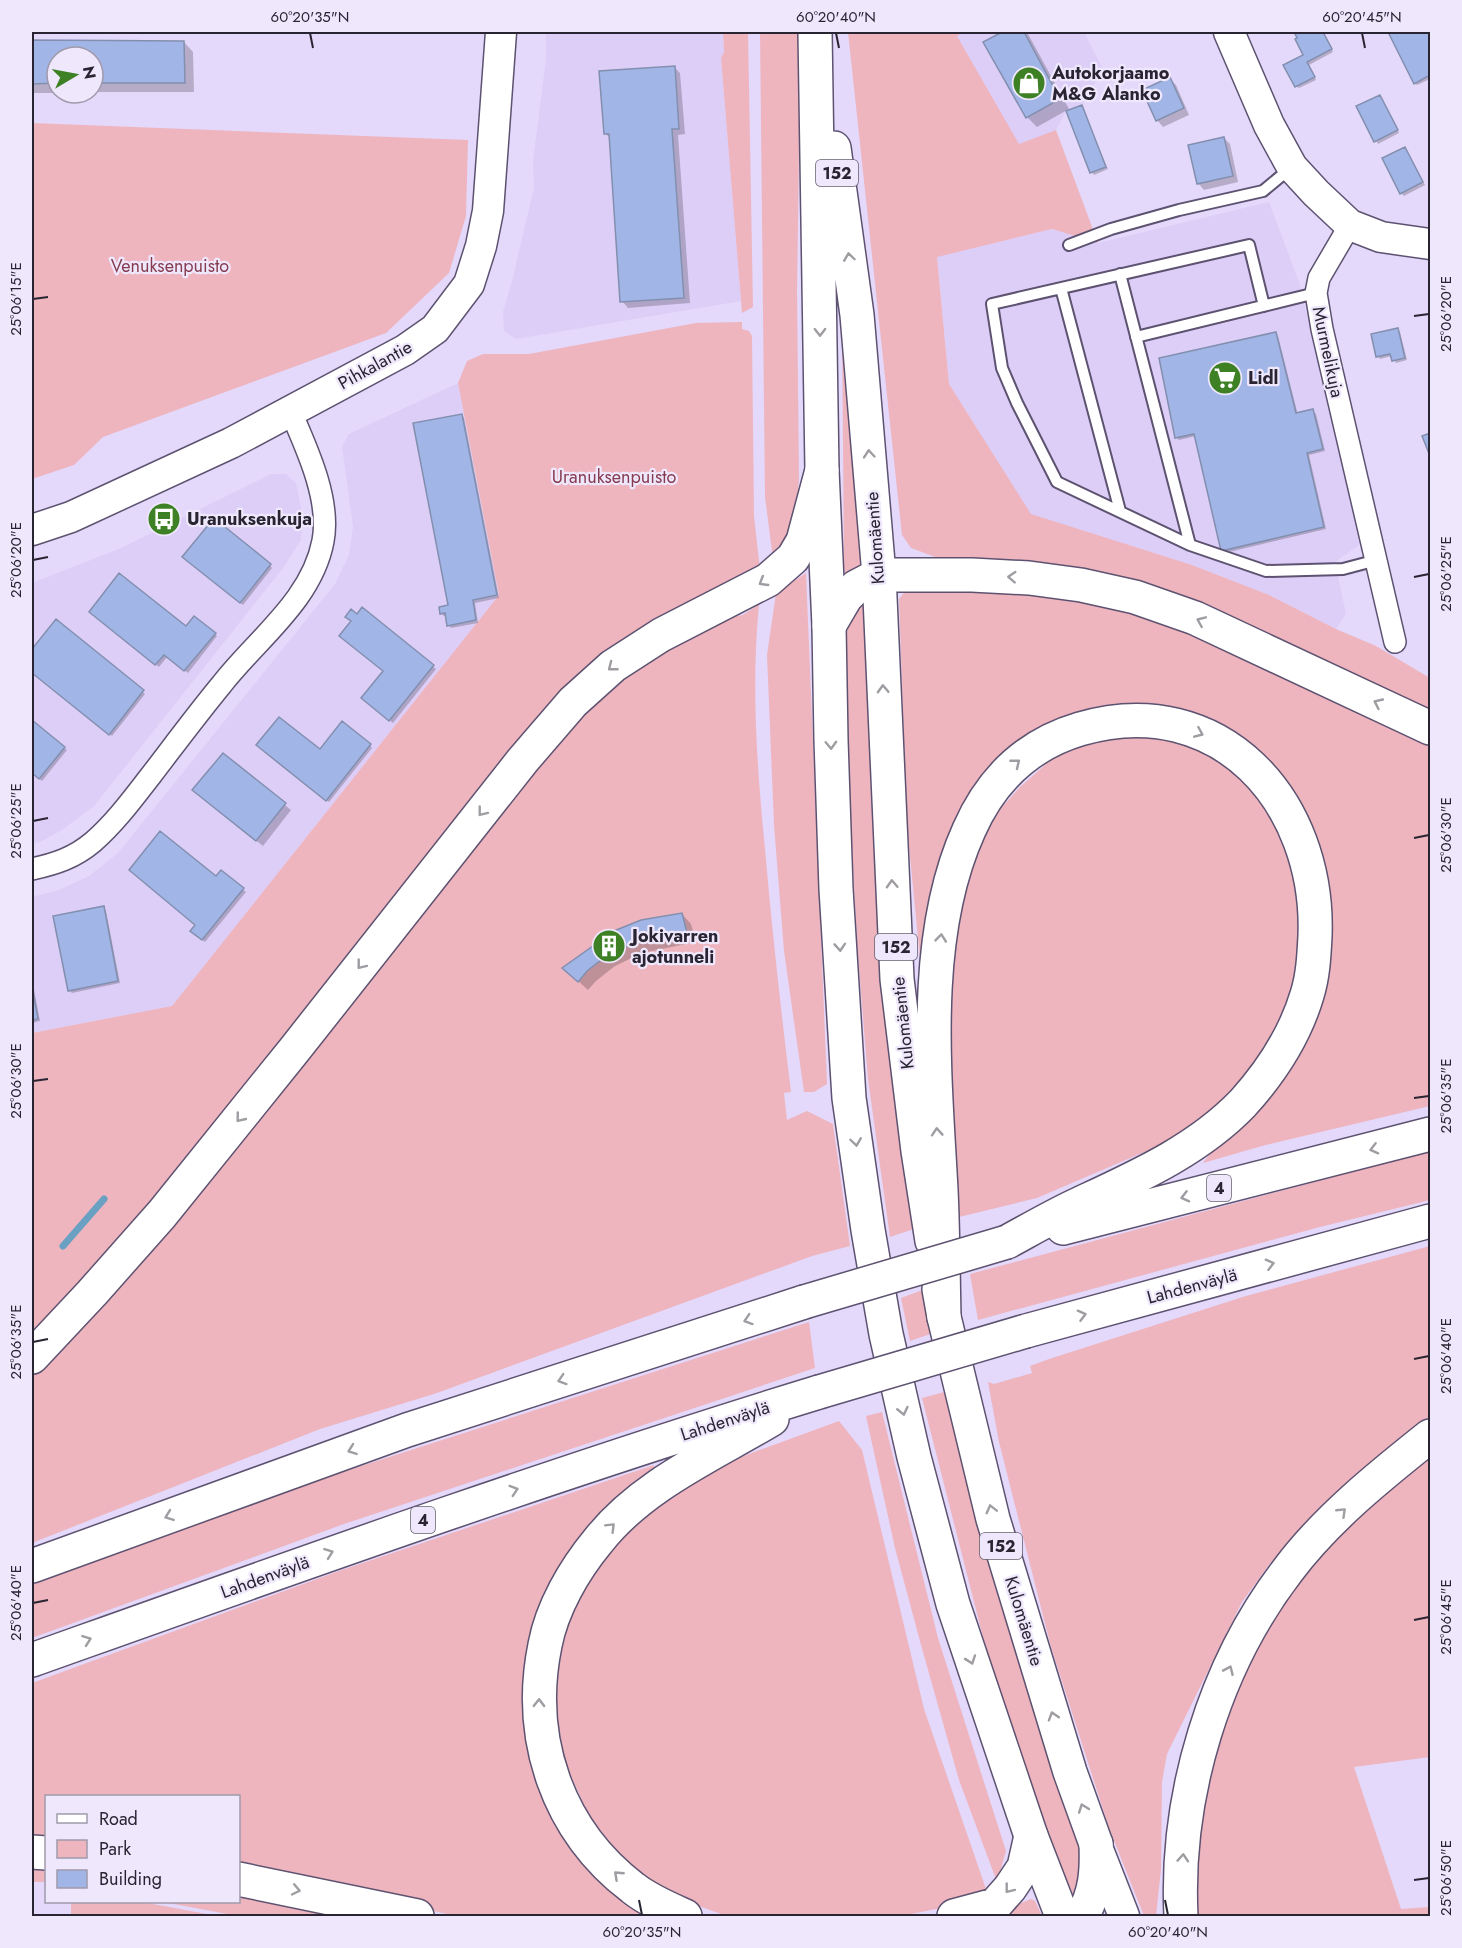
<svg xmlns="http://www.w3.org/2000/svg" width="1462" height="1948" font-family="Jost,sans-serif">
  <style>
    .built { fill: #ddcef8 }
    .green { fill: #eeb5bf }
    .shadow { fill: #0003 }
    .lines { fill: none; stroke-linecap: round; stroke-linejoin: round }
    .stream { stroke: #6aa0c1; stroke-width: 7 }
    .building { fill: #a2b5e7; stroke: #838faf; stroke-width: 1.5 }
    .lane-casing { stroke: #5d5270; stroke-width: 14 }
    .street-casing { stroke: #5d5270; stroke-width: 24 }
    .secondary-casing { stroke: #5d5270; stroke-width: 33 }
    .primary-casing { stroke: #5d5270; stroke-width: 36 }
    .highway-casing { stroke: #5d5270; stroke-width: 36 }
    .lane { stroke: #fff; stroke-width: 10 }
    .street { stroke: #fff; stroke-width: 21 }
    .secondary { stroke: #fff; stroke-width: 30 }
    .primary { stroke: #fff; stroke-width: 33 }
    .highway { stroke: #fff; stroke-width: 33 }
    .highway-bridge-casing { stroke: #5d5270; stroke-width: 36; stroke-linecap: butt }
    .highway-bridge { stroke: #fff; stroke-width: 33 }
    .oneway { stroke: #9f9ca2 }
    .ticks { fill: none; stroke: #292431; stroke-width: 2 }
    .labels { text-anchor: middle; stroke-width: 4.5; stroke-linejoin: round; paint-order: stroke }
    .shield { fill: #efe8fd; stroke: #645f6e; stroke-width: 1.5 }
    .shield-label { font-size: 16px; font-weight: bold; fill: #292431 }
    .poi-label { font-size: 18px; font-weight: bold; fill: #292431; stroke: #efe8fd; text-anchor: start }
    .park-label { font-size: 18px; fill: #863b4e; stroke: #efe8fd }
    .street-label { font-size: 18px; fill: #292431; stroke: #efe8fd }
    .neatline { fill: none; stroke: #292431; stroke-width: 2 }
    .ticks-label { font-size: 15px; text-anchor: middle; fill: #292431 }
  </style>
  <rect width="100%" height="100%" fill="#e4d8fb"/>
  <path class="built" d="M546,32H723L724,52L721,58L741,301L516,339L504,331L503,312L512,281L534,188L533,161L546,59Z
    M964,32H1084L1103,69L1082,105L1066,111L1056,130L1019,145L957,36Z
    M1269,202L1299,282L1362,543L1335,562L1346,614L1336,629L1269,595L1192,565L1031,515L949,384L937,256L1053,229L1098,243Z
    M458,383L499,595L172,1006L32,1033V897L59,890L89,876L118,853L335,584L349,555L353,527L342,446L349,434Z
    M271,474H286L296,483L303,519L301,540L283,568L94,806L62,830L40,842L32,843V583L121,548Z"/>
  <path class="green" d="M723,32H748L753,307L742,313L721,58L724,52Z
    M760,32H799L800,89L797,291L799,478L796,520L784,546L773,559L765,497Z
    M848,32H964L957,36L1019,144L1056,130L1098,243L1052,229L937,257L949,384L1031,514L1192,565L1269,595L1336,629L1376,646L1430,678V714L1287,647L946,561L911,548L902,535Z
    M32,123L468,140L466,216L449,273L386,333L103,437L74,465L32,479Z
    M742,322V329L749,331L752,336L754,516L760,570L636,635L186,1164L32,1337V1033L172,1006L499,595L458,383L467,361L483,354H529L696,323Z
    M842,327L864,563L846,579L844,566Z
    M806,573L827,1084L814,1092H804L784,951L774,825L767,655L776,593Z
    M924,588L1076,595L1153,614L1430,740V1106L1262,1146L1203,1163L1226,1132L1261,1096L1323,877L1199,716C1135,698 1085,699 1027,735C1016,743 1006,753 995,762L926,1021L907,825L899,599L907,589Z
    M759,604C751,686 757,767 765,849C772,930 781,1011 791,1092L784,1093L787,1120L807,1111L833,1124L850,1246L812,1256L437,1393L320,1429L32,1543V1376L50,1359L551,746L620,670L719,619L743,615Z
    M862,604L866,616L871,796L889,1018L917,1228L890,1237L868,1079L857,943L852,846L843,647L852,612Z
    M1127,737L1173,740L1214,752L1260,790L1287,843L1302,897L1296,996L1266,1053L1222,1100L1184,1135L1037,1198L959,1217L950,1054L952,984L960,911L976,847L994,816L1020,787L1062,750L1096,742Z
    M1430,1151V1200L1320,1227L978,1320L970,1274Z
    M1430,1246V1422L1359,1479L1271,1562L1242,1602L1167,1754L1162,1782L1161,1869L1156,1916H1144L1109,1828L1051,1647L999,1442L988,1382L994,1384L1032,1373L1030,1366L1049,1359L1246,1296Z
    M928,1288L936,1332L910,1341L901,1298Z
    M809,1322L815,1368L344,1524L32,1638V1585L302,1485Z
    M948,1391L993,1575L1083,1861L1075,1899L1048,1836L984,1641L922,1398Z
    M882,1412L938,1638L1006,1851L997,1882L959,1780L921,1645L895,1548L866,1416Z
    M839,1421L862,1450L924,1709L986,1889L960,1904L902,1916H727L693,1904L658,1885L622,1858L589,1816L563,1758L554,1704L557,1663L563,1628L582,1583L650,1507L695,1477L735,1459Z
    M1430,1450V1757L1354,1767L1401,1909L1430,1907V1916H1194L1195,1841L1223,1715L1277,1607L1333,1538Z
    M654,1465L655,1475L550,1598L546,1791L657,1916H456L239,1867L238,1796H46V1843L32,1842V1683L339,1571Z
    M32,1865L46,1866V1882H32Z
    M239,1891L363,1916H238L163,1902H238Z
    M1031,1899L1035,1901L1042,1916H1012L1009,1908Z
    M71,1902H142L218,1916H71Z"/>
  <path class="shadow" d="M1005,32H1026L1028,34L1069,109L1037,127L1027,117L985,42Z
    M1298,32H1308L1309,34L1314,32H1323L1333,52L1309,65L1316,80L1299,88L1296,86L1305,55L1296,33Z
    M1389,32H1428L1430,37V79L1417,85L1415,83Z
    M32,41L184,42L193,52L194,92H93V57H57V93H32Z
    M674,67L680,73L685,134L678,135L690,303L628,308L622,301L610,138L605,133Z
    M1170,79L1176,85L1189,115L1163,127L1157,120Z
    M1382,99L1399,133L1378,144L1358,107Z
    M1081,107L1108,169L1094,175L1092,172Z
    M1224,138L1230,144L1238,182L1204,190L1198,183Z
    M1405,148L1425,185L1404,196L1401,193Z
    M1397,330L1400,332L1407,360L1396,363L1392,356L1380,359L1378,356Z
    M1275,334L1278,336L1298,415L1313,411L1316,414L1325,451L1309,455L1326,529L1225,553L1222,550L1196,436L1179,440L1176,437Z
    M461,415L464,418L499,598L475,603L478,623L451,628L449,625L447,615L444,616L441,613L450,606Z
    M187,560L270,565L272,568L243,605Z
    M362,609L436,669L393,723L365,701L385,671L357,616Z
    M94,614L187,628L215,634L217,636L188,673L167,657L159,667Z
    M56,621L145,694L112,736L32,671V651Z
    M32,722L67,750L42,781L32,772Z
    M370,745L372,748L329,802L261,748L320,751Z
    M223,755L291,810L263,846L200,796Z
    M221,872L246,892L205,942L192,931L197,925L216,878Z
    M103,908L106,911L120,983L72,993L69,990Z
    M682,914L691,924L696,942L642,953L615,966L596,981L588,990L564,968Z
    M32,979L40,1021L32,1023Z"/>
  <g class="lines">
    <path class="stream" d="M63,1246L104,1199"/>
  </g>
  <path class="building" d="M1002,32H1024L1060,99L1026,118L983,42Z
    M1294,32H1323L1332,49L1307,62L1315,77L1295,87L1283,65L1303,55L1295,39L1297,38Z
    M1388,32H1428L1430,37V75L1414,84Z
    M32,40L184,41L185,83H93V57H57V83L32,84Z
    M675,66L679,129H672L684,298L620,302L609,134H604L599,71Z
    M1170,77L1184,108L1156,121L1142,90Z
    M1380,95L1398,130L1374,142L1356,106Z
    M1082,105L1106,167L1090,173L1066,111Z
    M1224,137L1233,176L1197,184L1188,145Z
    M1405,147L1423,182L1400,194L1382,158Z
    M1398,328L1405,358L1392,361L1390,354L1376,357L1371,334Z
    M1276,332L1296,413L1313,409L1323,449L1307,453L1324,527L1221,551L1194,434L1175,438L1159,358Z
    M462,414L497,595L473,600L476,620L447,626L445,613L440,614L439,607L448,605L413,423Z
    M1430,433V456L1422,436Z
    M214,518L271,564L240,603L182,557Z
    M119,573L186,626L194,616L216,633L184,671L164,655L155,665L89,612Z
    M362,607L434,665L389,721L361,698L383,671L339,636L351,621L345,617L351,609L357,614Z
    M56,619L144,690L109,735L32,673V649Z
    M279,717L320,749L342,721L371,744L326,801L256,745Z
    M32,720L65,747L39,779L32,773Z
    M223,753L286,803L256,841L192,790Z
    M160,831L216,876L221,870L244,888L202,940L190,931L195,925L129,870Z
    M104,906L118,981L68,991L53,916Z
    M682,913L687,933L632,944L605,957L587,971L578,982L562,968L614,931L641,920Z
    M32,986L38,1019L32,1020Z"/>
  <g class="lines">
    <g class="lane-casing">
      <path id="lane" d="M1069,245L1111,229L1179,210L1263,191L1292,167
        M1120,274L1190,545
        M1061,288L1120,511
        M1264,306L1249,245L992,304L1002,368L1017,403L1057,482L1190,545L1266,571L1343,569L1377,560
        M1136,337L1316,293"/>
    </g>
    <g class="street-casing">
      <path id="street" d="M1350,225L1319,278L1316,293L1322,329L1395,642
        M32,869C55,864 74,858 93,842C116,822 134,797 152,774C175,744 198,713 222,684C257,639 312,600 323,541C331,499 306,447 290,410"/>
    </g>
    <g class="secondary-casing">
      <path id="secondary" d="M1229,32L1269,125L1292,167L1316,193L1350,225L1381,237L1430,244
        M32,530L71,517L231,443L405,350L435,329L469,284L481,246L488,211L501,32
        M1097,1847L1124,1916"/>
    </g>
    <g class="primary-casing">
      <path id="primary" d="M815,32L822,470L829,626L831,740L836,889L849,1098L868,1230L886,1334L914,1457L953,1604L1031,1836L1062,1916
        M834,148L857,315L879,575L897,979L918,1151L932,1241
        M939,1289L944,1317L993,1519L1070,1772L1096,1844"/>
    </g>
    <g class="highway-casing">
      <path id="highway" d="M829,626L846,597L856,587L879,575H972L1029,578L1081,585L1135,597L1195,618L1430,728
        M1063,1228L1430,1134
        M944,1317C943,1275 943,1232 941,1190C935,1075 920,938 969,830C991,780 1026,745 1080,729C1220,688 1320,802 1315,936C1314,956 1313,976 1307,995C1295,1035 1271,1072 1243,1103C1198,1150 1137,1177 1079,1204C1055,1215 1031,1229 1007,1242
        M1026,1331L1430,1221
        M32,1357L92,1293L162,1214L295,1049L523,760L573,702L613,666L661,635L768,580L793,558L803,541L822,470
        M32,1566L407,1430L804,1302
        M32,1660C293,1567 554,1473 819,1392
        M32,1852L46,1853
        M238,1879L417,1916
        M685,1916C667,1908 648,1900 633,1888C557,1830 526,1738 545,1645C552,1608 574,1570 598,1541C642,1485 712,1455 772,1419
        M954,1916L995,1905L1010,1888L1024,1867L1031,1836
        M1082,1916C1096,1893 1097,1870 1096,1844
        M1181,1916C1175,1796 1214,1666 1288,1570C1326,1519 1381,1475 1430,1436"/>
    </g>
    <use href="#lane" class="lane"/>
    <use href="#street" class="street"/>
    <use href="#secondary" class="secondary"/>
    <use href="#primary" class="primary"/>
    <use href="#highway" class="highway"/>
    <g class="highway-bridge-casing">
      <path id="highway-bridge" d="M804,1302L1007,1242
        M819,1392L1026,1331"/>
    </g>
    <use href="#highway-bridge" class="highway-bridge"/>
  </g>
  <defs><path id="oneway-chevron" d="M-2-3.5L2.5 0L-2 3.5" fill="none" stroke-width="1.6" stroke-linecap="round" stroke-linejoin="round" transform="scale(1.5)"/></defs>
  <g class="oneway">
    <use href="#oneway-chevron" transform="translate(849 257) rotate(-98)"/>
    <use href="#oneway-chevron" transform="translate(820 332) rotate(89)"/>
    <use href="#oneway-chevron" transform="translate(869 454) rotate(-95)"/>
    <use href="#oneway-chevron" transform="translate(1012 577) rotate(-177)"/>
    <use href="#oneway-chevron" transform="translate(763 582) rotate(149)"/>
    <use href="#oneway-chevron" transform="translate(1201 621) rotate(-157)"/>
    <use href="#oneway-chevron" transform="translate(612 667) rotate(142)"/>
    <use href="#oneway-chevron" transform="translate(883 689) rotate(-92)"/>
    <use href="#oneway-chevron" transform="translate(1378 703) rotate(-155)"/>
    <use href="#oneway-chevron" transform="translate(1199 733) rotate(23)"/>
    <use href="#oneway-chevron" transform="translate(831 745) rotate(88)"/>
    <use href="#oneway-chevron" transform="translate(1016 763) rotate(-39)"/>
    <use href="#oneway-chevron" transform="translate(482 812) rotate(128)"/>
    <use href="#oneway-chevron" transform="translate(892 884) rotate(-93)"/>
    <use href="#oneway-chevron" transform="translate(941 938) rotate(-84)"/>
    <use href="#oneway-chevron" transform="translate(840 947) rotate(86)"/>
    <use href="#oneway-chevron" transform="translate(361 965) rotate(128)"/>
    <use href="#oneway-chevron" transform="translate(240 1118) rotate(129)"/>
    <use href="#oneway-chevron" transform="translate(937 1132) rotate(-94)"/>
    <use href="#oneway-chevron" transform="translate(856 1142) rotate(82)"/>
    <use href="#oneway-chevron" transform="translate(1374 1149) rotate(166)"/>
    <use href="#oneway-chevron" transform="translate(1185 1197) rotate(166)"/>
    <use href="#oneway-chevron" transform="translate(1270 1264) rotate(-15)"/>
    <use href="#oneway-chevron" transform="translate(1082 1315) rotate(-15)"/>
    <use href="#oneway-chevron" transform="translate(748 1320) rotate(162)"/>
    <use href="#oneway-chevron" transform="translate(562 1380) rotate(162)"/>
    <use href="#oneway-chevron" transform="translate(903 1411) rotate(77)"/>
    <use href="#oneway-chevron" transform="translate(352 1450) rotate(160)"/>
    <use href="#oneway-chevron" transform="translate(514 1490) rotate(-18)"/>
    <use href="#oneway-chevron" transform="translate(991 1509) rotate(-104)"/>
    <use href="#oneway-chevron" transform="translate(1342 1512) rotate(-44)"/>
    <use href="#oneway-chevron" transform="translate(169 1516) rotate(160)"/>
    <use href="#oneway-chevron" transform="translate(611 1527) rotate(-45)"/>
    <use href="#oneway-chevron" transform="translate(329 1553) rotate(-20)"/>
    <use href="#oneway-chevron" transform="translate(87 1640) rotate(-20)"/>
    <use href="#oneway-chevron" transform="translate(971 1660) rotate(71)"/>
    <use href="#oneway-chevron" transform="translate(1229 1670) rotate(-66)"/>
    <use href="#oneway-chevron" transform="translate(539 1703) rotate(-89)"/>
    <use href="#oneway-chevron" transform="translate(1053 1716) rotate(-107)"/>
    <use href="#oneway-chevron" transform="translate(1083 1808) rotate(-110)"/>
    <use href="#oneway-chevron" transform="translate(1183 1858) rotate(-86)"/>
    <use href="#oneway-chevron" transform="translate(618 1875) rotate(-137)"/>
    <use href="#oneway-chevron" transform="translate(1009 1889) rotate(128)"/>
    <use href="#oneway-chevron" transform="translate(296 1890) rotate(12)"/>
  </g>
  <path class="ticks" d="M310,33L313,48M836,33L839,48M1362,33L1365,48M33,299L48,297M1414,316L1429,314M33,560L48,557M1414,577L1429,574M33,821L48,818M1414,838L1429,835M33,1081L48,1079M1414,1098L1429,1096M33,1342L48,1339M1414,1359L1429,1356M33,1603L48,1600M1414,1620L1429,1617M1414,1880L1429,1878M639,1900L642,1915M1165,1900L1168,1915"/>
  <defs>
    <g id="shop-disc" transform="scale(1.725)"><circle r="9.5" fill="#3d8124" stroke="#efe8fd"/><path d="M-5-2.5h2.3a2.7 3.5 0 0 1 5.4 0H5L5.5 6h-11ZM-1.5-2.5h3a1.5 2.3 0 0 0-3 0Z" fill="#fff"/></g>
    <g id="supermarket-disc" transform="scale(1.725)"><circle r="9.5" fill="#3d8124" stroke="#efe8fd"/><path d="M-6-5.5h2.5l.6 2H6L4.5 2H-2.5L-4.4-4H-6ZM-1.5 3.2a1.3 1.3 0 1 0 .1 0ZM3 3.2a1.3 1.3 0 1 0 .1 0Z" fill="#fff"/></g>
    <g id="bus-disc" transform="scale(1.725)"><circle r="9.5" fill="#3d8124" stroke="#efe8fd"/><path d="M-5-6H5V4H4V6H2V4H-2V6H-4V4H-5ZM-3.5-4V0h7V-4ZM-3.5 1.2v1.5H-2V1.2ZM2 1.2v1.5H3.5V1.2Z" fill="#fff"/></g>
    <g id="building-disc" transform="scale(1.725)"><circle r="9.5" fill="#3d8124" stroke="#efe8fd"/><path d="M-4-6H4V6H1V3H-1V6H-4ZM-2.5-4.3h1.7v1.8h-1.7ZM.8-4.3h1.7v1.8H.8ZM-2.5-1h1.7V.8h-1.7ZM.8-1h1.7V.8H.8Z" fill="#fff"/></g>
  </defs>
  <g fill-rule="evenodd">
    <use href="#shop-disc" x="1029" y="83"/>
    <use href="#supermarket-disc" x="1225" y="378"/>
    <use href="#bus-disc" x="164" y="519"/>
    <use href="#building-disc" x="609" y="946"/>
  </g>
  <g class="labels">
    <g class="shield">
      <rect x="816" y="160" width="42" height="26" rx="4.5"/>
      <rect x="875" y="934" width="42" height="26" rx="4.5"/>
      <rect x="1207" y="1175" width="24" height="26" rx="4.5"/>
      <rect x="411" y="1507" width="24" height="26" rx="4.5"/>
      <rect x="980" y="1533" width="42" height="26" rx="4.5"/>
    </g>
    <g class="shield-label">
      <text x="837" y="179">152</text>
      <text x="896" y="953">152</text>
      <text x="1219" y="1194">4</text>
      <text x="423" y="1526">4</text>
      <text x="1001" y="1552">152</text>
    </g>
    <g class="poi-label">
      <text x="1052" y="79">Autokorjaamo<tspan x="1052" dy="21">M&amp;G Alanko</tspan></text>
      <text x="1248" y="384">Lidl</text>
      <text x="187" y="525">Uranuksenkuja</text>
      <text x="632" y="942">Jokivarren<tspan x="632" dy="21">ajotunneli</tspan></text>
    </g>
    <g class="park-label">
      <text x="170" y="272">Venuksenpuisto</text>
      <text x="614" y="483">Uranuksenpuisto</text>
    </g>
    <g class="street-label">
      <text transform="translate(1328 352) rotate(78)" y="6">Murmelikuja</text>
      <text transform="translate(375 365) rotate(-29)" y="6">Pihkalantie</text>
      <text transform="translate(875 538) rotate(-94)" y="6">Kulomäentie</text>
      <text transform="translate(903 1023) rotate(-96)" y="6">Kulomäentie</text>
      <text transform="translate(1192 1286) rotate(-15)" y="6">Lahdenväylä</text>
      <text transform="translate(725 1421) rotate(-18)" y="6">Lahdenväylä</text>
      <text transform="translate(265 1577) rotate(-20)" y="6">Lahdenväylä</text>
      <text transform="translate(1024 1621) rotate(73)" y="6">Kulomäentie</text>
    </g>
  </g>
  <rect width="1462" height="1948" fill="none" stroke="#efe8fd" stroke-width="66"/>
  <rect x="45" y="1795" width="195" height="108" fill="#efe8fd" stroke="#a09aab" stroke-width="1.5"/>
  <rect x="57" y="1814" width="30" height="9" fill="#ffffff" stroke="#a09aab" stroke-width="1.5"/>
  <text x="99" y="1825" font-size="18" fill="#292431">Road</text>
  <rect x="57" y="1840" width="30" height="18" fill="#eeb5bf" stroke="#a09aab" stroke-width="1.5"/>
  <text x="99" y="1855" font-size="18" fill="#292431">Park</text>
  <rect x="57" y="1870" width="30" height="18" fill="#a2b5e7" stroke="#a09aab" stroke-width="1.5"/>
  <text x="99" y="1885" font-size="18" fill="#292431">Building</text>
  <g transform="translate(75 75) rotate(80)"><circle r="28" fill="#efe8fd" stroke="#a09aab" stroke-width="1.5"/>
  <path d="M0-4.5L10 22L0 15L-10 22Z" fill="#3d8124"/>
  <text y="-9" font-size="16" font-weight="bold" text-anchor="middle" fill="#292431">N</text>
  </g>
  <rect x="33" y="33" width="1396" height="1882" class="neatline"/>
  <g class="ticks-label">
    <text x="310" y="22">60°20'35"N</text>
    <text x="836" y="22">60°20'40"N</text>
    <text x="1362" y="22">60°20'45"N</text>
    <text transform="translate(16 299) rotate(-90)" y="5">25°06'15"E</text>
    <text transform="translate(1446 314) rotate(-90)" y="5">25°06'20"E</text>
    <text transform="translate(16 560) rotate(-90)" y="5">25°06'20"E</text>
    <text transform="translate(1446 574) rotate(-90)" y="5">25°06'25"E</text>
    <text transform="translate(16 821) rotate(-90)" y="5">25°06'25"E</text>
    <text transform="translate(1446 835) rotate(-90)" y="5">25°06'30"E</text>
    <text transform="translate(16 1081) rotate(-90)" y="5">25°06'30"E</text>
    <text transform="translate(1446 1096) rotate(-90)" y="5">25°06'35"E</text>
    <text transform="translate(16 1342) rotate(-90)" y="5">25°06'35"E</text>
    <text transform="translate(1446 1356) rotate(-90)" y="5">25°06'40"E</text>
    <text transform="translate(16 1603) rotate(-90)" y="5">25°06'40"E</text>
    <text transform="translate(1446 1617) rotate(-90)" y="5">25°06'45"E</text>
    <text transform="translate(1446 1878) rotate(-90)" y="5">25°06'50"E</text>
    <text x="642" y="1937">60°20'35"N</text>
    <text x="1168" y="1937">60°20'40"N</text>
  </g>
</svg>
